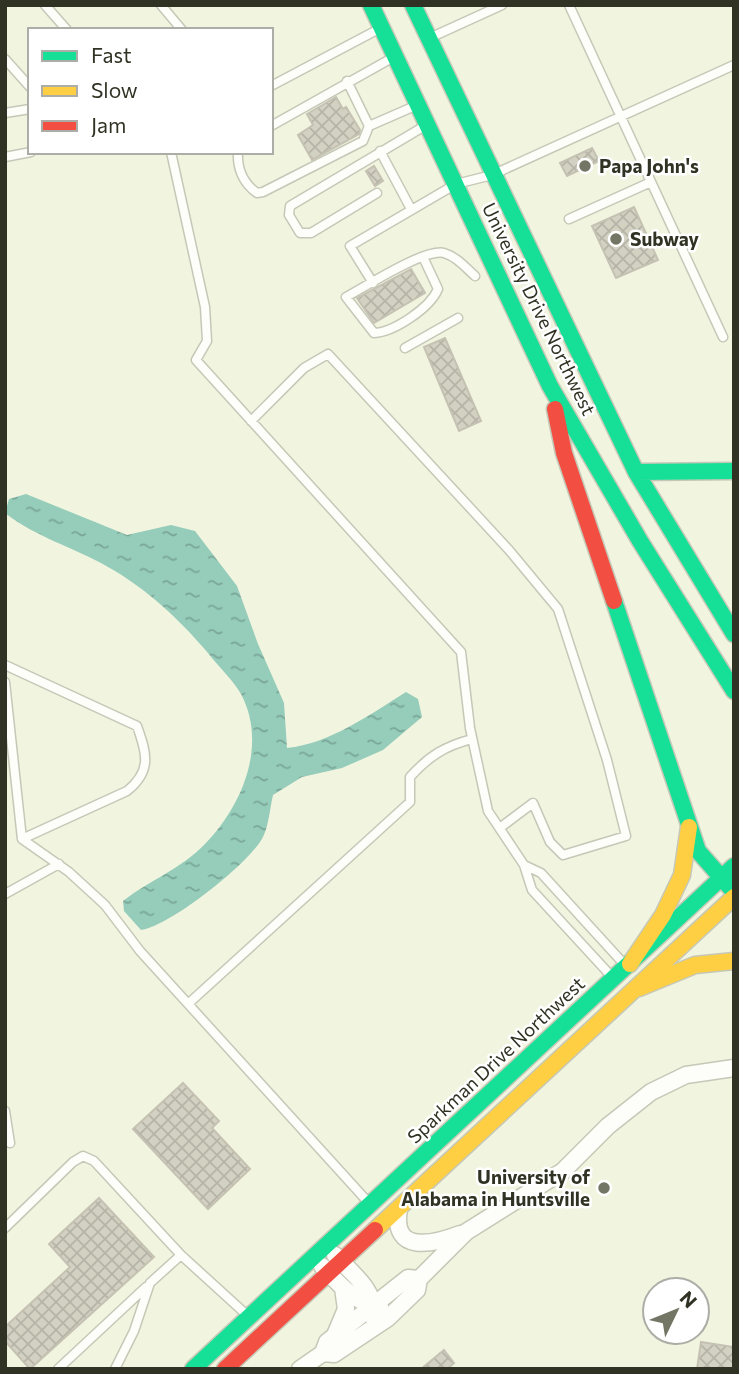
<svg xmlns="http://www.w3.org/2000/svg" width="739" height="1374" font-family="Commissioner,sans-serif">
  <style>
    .water { fill: url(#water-ripples) }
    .building { fill: url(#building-cross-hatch); stroke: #c5c2b3; stroke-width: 2 }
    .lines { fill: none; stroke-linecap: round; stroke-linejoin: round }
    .lane-casing { stroke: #c6c8b7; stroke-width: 11 }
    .street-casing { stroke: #c6c8b7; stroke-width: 19 }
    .fast-casing { stroke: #c6c8b7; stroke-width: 19 }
    .slow-casing { stroke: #c6c8b7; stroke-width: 19 }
    .jam-casing { stroke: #c6c8b7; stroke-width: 19 }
    .lane { stroke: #fdfdfa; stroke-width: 8 }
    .street { stroke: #fdfdfa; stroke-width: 16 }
    .fast { stroke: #16e098; stroke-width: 16 }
    .slow { stroke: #ffcf43; stroke-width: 16 }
    .jam { stroke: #f24e42; stroke-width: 16 }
    .poi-dot { fill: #747665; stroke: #fff; stroke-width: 2.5 }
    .labels { text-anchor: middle; stroke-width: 5; stroke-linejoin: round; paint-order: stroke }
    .poi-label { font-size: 19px; font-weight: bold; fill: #303223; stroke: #fff; text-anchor: start }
    .street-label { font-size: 19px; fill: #303223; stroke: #fff }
  </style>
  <defs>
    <pattern id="water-ripples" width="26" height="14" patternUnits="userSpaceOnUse" patternTransform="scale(1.75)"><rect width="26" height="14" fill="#95ccba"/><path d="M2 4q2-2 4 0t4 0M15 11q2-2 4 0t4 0" fill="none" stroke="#7aa697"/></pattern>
    <pattern id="building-cross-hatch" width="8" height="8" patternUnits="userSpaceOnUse" patternTransform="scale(1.75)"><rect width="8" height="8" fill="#d3d1c2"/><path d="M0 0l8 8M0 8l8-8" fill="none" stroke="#b5b4a6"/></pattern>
  </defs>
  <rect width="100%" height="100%" fill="#f1f4df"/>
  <path class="water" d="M26,494L127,535L171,525L195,531L237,586L258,644L284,703L287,748C329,744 371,714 406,692L418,699L422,717L383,750L342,768L302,777L273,795C270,807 269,825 263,837C250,863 169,927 141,930L124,911L123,901C150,880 181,869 205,844C242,806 268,745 241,694C233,680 218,666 208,653C180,620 146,588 108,567C74,547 37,538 5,513L9,499Z"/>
  <path class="building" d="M336,97L343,109L346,107L360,130L359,134L312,160L298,135L313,125L307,114Z
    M592,148L599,161L567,176L560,163Z
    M374,166L383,181L375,186L366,171Z
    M634,207L658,260L616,278L592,226Z
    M411,269L425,293L374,323L357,298Z
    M445,338L481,421L459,431L424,347Z
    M183,1083L219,1121L212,1128L250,1169L208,1209L133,1129Z
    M99,1198L154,1257L30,1369L5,1341V1327L70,1267L49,1244Z
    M701,1342L734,1347V1369H697Z
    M444,1350L454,1363L447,1369H421Z"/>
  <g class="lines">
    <g class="lane-casing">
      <path id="lane" d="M45,5L67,30
        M161,5L182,30
        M569,5L723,337
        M434,36L502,5
        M5,59L30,87
        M347,81L369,126
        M271,86L377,30
        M5,113L30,109
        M271,126L392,58
        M380,151L411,209
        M171,152L205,307L207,341L196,360L461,652L470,728L488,811L524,865L532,890L613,978
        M238,152C237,168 243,183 257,193L263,192L363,141L369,126L415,106
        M5,157L31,152
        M377,193L311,233H300L289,215L290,206L423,127
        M569,219L651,182
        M423,257L438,289C430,308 394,332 374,333L346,297C365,287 425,248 444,253C457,257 465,267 475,276
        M373,283L350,246L456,184L492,175L734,65
        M405,348L458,318
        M251,421L304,368L328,354L509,550L558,609L607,760L626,836L563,855L550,842L533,803L501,827
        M5,665L137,726C147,754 152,771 127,791L22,839
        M5,682L22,839L69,872L105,905L140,951L368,1202
        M524,865L541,873L624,964
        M5,894L59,864
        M189,1003L410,802V777C429,756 445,746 472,739
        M5,1111L10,1143
        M5,1228L73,1162L83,1156L94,1161L181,1255L248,1316
        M58,1369L146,1287
        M115,1369L134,1331L150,1283L181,1255"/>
    </g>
    <g class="street-casing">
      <path id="street" d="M399,1209C391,1255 434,1244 460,1234
        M335,1255C350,1272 378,1291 372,1316
        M322,1266C338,1283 355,1304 380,1306
        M335,1335L346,1309L343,1288
        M323,1353L334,1354L388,1318L417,1290L419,1279L466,1232L563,1171L608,1126L651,1092L686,1075L734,1068
        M300,1369L323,1353L327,1342L408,1278L419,1279"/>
    </g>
    <g class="fast-casing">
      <path id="fast" d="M371,5L550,386L640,541L734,691
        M413,5L636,472L734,634
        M636,472L734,471
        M614,601L698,851L734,892
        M193,1369L734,866"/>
    </g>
    <g class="slow-casing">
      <path id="slow" d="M630,964L663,915L682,875L689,827
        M639,988L695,965L734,961
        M375,1230L734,897"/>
    </g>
    <g class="jam-casing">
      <path id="jam" d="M555,409L564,453L614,601
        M225,1369L375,1230"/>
    </g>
    <use href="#lane" class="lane"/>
    <use href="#street" class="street"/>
    <use href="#fast" class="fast"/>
    <use href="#slow" class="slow"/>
    <use href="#jam" class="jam"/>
  </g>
  <g class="poi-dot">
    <circle cx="585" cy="166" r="7"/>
    <circle cx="616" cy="239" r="7"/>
    <circle cx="604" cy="1188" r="7"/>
  </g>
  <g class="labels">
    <g class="poi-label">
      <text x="599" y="173">Papa John's</text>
      <text x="630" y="246">Subway</text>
      <text x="590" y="1184" text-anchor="end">University of<tspan x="590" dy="22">Alabama in Huntsville</tspan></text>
    </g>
    <g class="street-label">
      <text transform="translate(539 309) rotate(64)" y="7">University Drive Northwest</text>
      <text transform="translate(496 1060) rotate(-43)" y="7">Sparkman Drive Northwest</text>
    </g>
  </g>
  <rect width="739" height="1374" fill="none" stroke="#303223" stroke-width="14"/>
  <rect x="28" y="28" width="245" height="126" fill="#ffffff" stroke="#acada7" stroke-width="2"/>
  <rect x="42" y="51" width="35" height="10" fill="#16e098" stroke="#acada7" stroke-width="2"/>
  <text x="91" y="63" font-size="21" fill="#303223">Fast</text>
  <rect x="42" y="86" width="35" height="10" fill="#ffcf43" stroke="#acada7" stroke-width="2"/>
  <text x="91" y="98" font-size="21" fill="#303223">Slow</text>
  <rect x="42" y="121" width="35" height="10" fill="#f24e42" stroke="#acada7" stroke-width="2"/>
  <text x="91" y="133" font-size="21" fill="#303223">Jam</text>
  <g transform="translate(676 1311) rotate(47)"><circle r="33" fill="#ffffff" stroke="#acada7" stroke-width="2"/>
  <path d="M0-5L12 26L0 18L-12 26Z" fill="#747665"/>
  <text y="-10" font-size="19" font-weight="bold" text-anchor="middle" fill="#303223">N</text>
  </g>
</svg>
